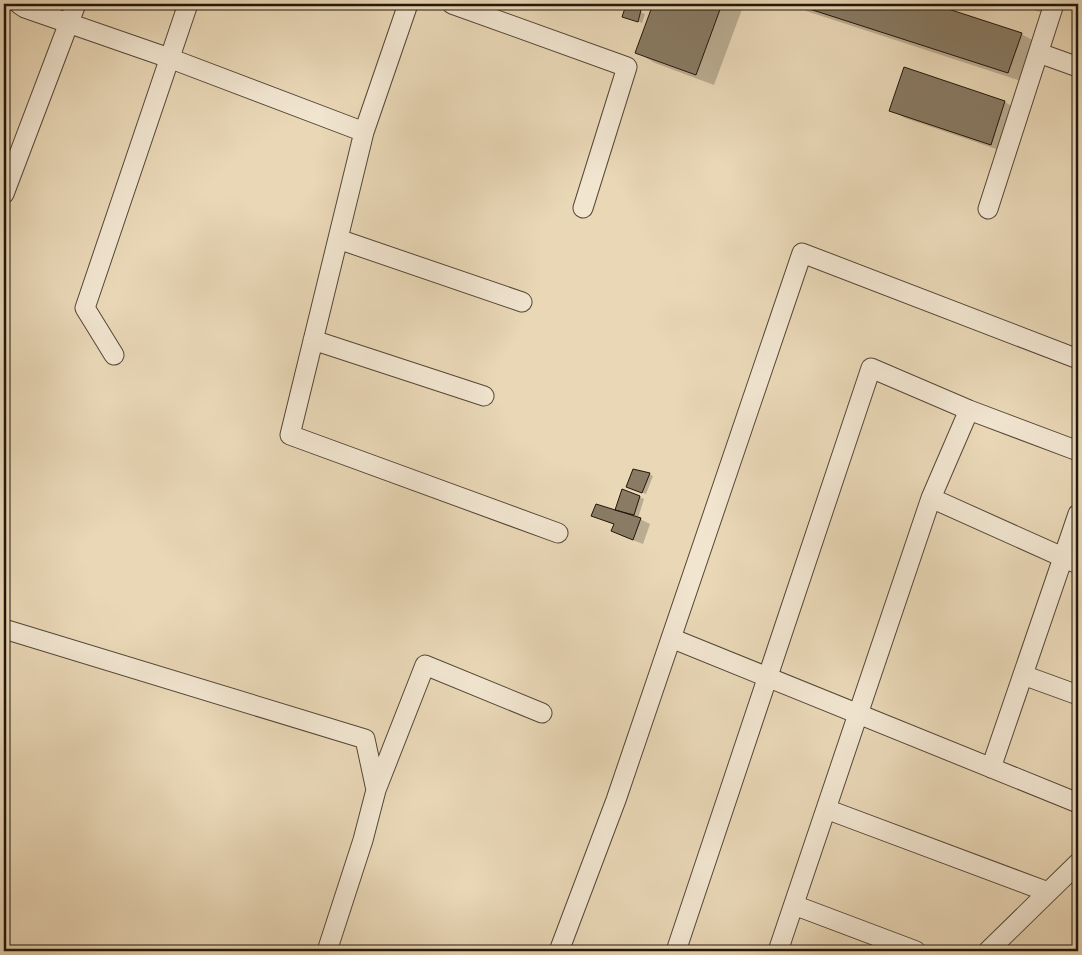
<svg xmlns="http://www.w3.org/2000/svg" width="1082" height="955" font-family="'Sorts Mill Goudy',serif">
  <style>
    .shadow { fill: #0003 }
    .building { fill: #897b64; stroke: #22170b }
    .lines { fill: none; stroke-linecap: round; stroke-linejoin: round }
    .minor-casing { stroke: #544736; stroke-width: 21 }
    .minor { stroke: #f1e5d0; stroke-width: 19 }
  </style>
  <rect width="100%" height="100%" fill="#e9d7b6"/>
  <filter id="stains"><feTurbulence type="fractalNoise" baseFrequency=".004" numOctaves="4"/><feColorMatrix values="0 0 0 0 .2 0 0 0 0 .09 0 0 0 0 .02 0 0 0 .5 -.17"/></filter>
  <radialGradient id="worn" r=".72"><stop offset=".6" stop-color="#630" stop-opacity="0"/><stop offset="1" stop-color="#630" stop-opacity=".3"/></radialGradient>
  <path class="shadow" d="M639,4H744L714,85L655,63L636,52L652,8Z
    M793,4H929L1021,34L1040,44L1027,83L806,11Z
    M1015,4H1058L1053,16Z
    M627,7L645,14L642,23L624,16Z
    M1005,102L1019,111L1005,152L905,118L891,110Z
    M649,474L653,476L646,494L631,489Z
    M640,497L644,499L638,518L650,524L643,544L622,536L613,531L615,525L593,516L622,512L617,509Z"/>
  <path class="building" d="M653,4H722L696,75L635,53Z
    M794,4H933L1022,33L1008,73Z
    M626,5L641,10L638,22L622,17Z
    M904,67L1005,101L991,145L889,111Z
    M633,469L650,473L642,493L626,487Z
    M622,489L640,496L634,515L615,510Z
    M596,504L641,518L633,540L611,531L614,524L591,516Z"/>
  <g class="lines">
    <g class="minor-casing">
      <path id="minor" d="M19,4L25,8L169,58L364,132L290,435L558,533
        M452,4L627,67L583,208
        M1039,53L1078,67
        M364,132L408,4
        M4,194L76,4
        M988,209L1054,4
        M338,239L522,302
        M313,340L484,396
        M114,355L85,308L188,4
        M931,498L1078,564
        M4,629L365,739L376,790L363,840L327,951
        M671,638L1078,803
        M1023,675L1078,695
        M991,768L1078,514
        M376,790L425,665L542,713
        M826,809L1048,892
        M794,905L916,951
        M559,951L616,800L802,253L1078,359
        M676,951L871,368L969,410L1078,451
        M778,951L931,498L969,410
        M988,951L1078,863"/>
    </g>
    <use href="#minor" class="minor"/>
  </g>
  <rect width="1082" height="955" fill="none" stroke="#e9d7b6" stroke-width="20"/>
  <rect x="5" y="5" width="1072" height="945" fill="none" stroke="#22170b" stroke-width="2.5"/>
  <rect x="10" y="10" width="1062" height="935" fill="none" stroke="#22170b"/>
  <rect width="100%" height="100%" filter="url(#stains)"/>
  <rect width="100%" height="100%" fill="url(#worn)"/>
</svg>
